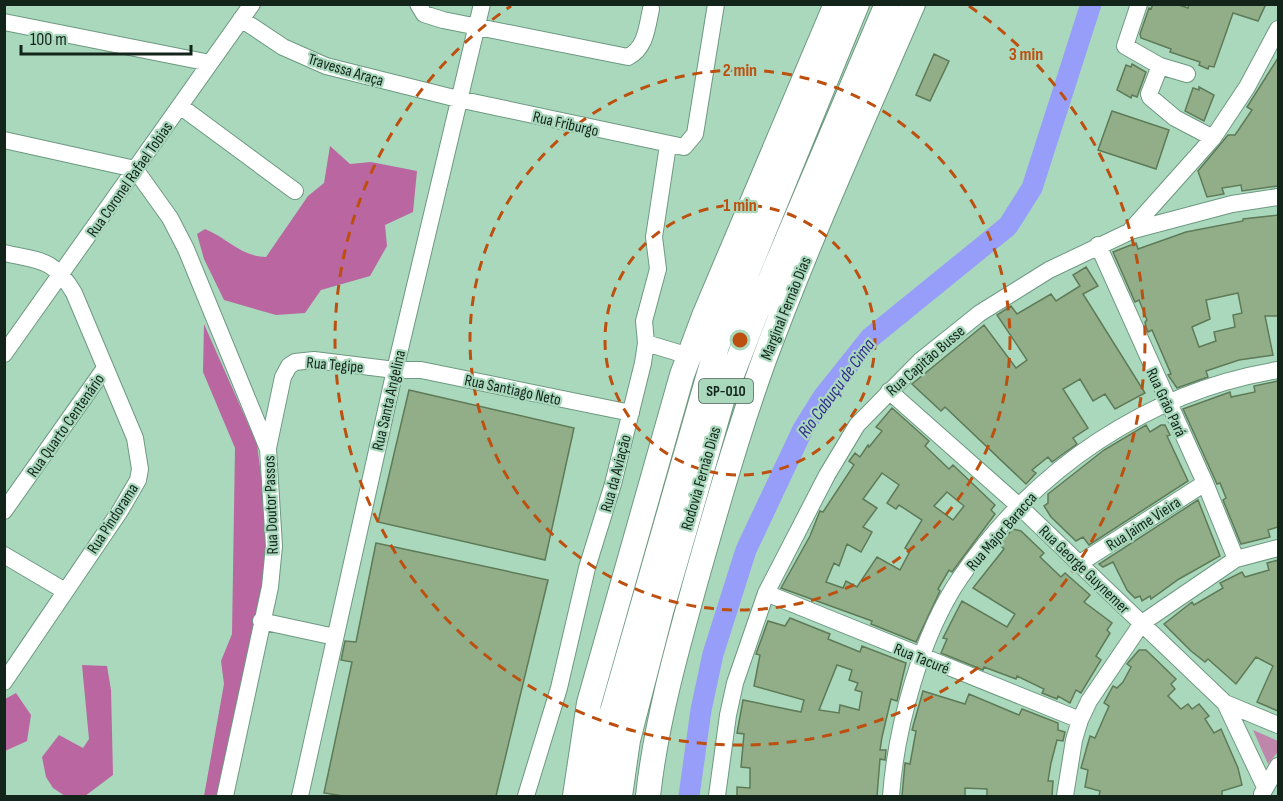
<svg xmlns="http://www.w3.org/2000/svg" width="1283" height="801" font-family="'Sofia Sans Condensed',sans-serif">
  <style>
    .green { fill: #bf86ac }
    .forest { fill: #ba66a1 }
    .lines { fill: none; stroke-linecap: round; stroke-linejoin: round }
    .river { stroke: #979ef9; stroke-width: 21 }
    .building { fill: #91ae89; stroke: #5e7a57; stroke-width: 1.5; fill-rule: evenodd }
    .minor-casing { stroke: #6d9980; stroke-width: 18 }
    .highway-casing { stroke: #6d9980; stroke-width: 26 }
    .minor { stroke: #fff; stroke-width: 16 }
    .highway { stroke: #fff; stroke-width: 24 }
    .ring { fill: none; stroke: #bd4f0f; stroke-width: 3; stroke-dasharray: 10 8 }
    .labels { text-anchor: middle; stroke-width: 4.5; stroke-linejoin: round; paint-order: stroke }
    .shield { fill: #a9d8bc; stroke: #405b4b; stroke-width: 1.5 }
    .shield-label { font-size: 15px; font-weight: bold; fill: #13251b }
    .street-label { font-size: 16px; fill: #13251b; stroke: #a9d8bc }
    .water-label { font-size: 18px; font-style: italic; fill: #342b91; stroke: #a9d8bc }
    .centre { fill: #bd4f0f; stroke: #a9d8bc; stroke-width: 3 }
    .ring-label { font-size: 18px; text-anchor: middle; font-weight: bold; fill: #bd4f0f; stroke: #a9d8bc; stroke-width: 4.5; stroke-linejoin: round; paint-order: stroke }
  </style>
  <rect width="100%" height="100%" fill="#a9d8bc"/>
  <path class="green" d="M1253,730L1278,741V752L1268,764Z"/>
  <path class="forest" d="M330,146L350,164L371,162L417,171L413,212L385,225L387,246L370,276L321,290L305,313L276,315L224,300L204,259L197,234L205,229C227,238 242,257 266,257L308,196L324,183Z
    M204,324L257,444L269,539L263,588L218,796H204L224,684L221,661L232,634L235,448L203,372Z
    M82,665L107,666L111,690L113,775L85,796H65L53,788L46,777L42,757L59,735L83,748L89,739Z
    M16,693L31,715L27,741L5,751V699Z"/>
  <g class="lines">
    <path class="river" d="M689,796L701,710L713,654L746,550L803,429L823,397L870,338L1008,226L1032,188L1091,4"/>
  </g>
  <path class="building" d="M1153,4H1176L1188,8L1189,4H1266L1258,21L1233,13L1214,67L1209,66L1208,69L1199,65L1200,62L1170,52L1171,49L1141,38L1140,34L1149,8L1151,9Z
    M934,54L949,61L930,101L916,95Z
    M1278,58V186L1242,191L1241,185L1222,188L1224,194L1207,197L1198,171L1228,135H1235L1252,110L1247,107Z
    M1132,64L1146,72L1137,97L1132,95L1131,98L1117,90L1126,65L1131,67Z
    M1199,87L1214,95L1204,121L1185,111L1193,88L1199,90Z
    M1112,111L1169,130L1156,169L1098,150Z
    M1278,215V316H1265L1273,355L1239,360L1206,371L1208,377L1177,388L1168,375L1171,374L1152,330L1148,332L1146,327L1145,322L1147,320L1139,300L1135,302L1113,252L1136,243L1138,249L1186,232L1243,221V219ZM1238,293L1242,313L1233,315L1235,327L1214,332L1216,341L1199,347L1192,327L1210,319L1206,300Z
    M1086,267L1098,286L1083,294L1145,393L1115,409L1105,394L1093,401L1080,379L1063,389L1088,428L1073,438L1077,444L1063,454L1052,462L1048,457L1032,470L1036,473L1026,484L945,407L941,411L912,384L984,325L1016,368L1027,360L997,315L1011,306L1017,314L1051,294L1056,301L1080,286L1073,275Z
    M1278,381V527L1268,530L1270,537L1241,544L1223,500L1226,498L1220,483L1217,484L1183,409L1230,392L1231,397L1255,392L1254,386Z
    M409,390L574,428L545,560L378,522Z
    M892,408L929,441L925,446L949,469L953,465L995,505L991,510L995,514L952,572L949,570L938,589L940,591L916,642L871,624L872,621L781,588L810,536L820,511L823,512L854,465L849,461L855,453L860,457L868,445L869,447L882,431L876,427ZM882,473L899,485L887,503L896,509L899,505L922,520L905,548L910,551L900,570L877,557L857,587L846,581L843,588L826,582L834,563L839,566L847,544L861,552L872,532L863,527L877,508L863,499ZM947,492L964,506L953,520L934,506Z
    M1161,425H1165L1170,435L1167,436L1188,481L1089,545L1083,537L1076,541L1051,517L1044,506L1048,503V494L1104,450L1146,425L1150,432Z
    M1198,500L1220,556L1179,579L1151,599L1150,596L1142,601L1140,596L1135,598L1127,590L1113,562L1103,567L1099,564Z
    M1013,529L1021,531L1044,553L1040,557L1061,577L1065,573L1090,595L1084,602L1112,623L1107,630L1110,633L1096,656L1101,660L1081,693L1076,690L1070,703L1058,696L1057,699L1042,693L1044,689L1017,676L1016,679L984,667L983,670L941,653L947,639L943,638L962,601L1007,627L1015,614L973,588L1004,549L999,544Z
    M376,543L548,580L496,796H343L324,793L352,662L341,660L345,641L356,642Z
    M1278,560V711L1257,702L1273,666L1256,657L1236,684L1208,659L1205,662L1191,651L1164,624L1192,602L1194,605L1223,588L1220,583L1242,572L1245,577L1269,570L1267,563Z
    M790,618L830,634L828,639L860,652L862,646L906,663L897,701L891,699L882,737L880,750H886L885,760L880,759L877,796H737V787L750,788V768L741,767L744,734L737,733L743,700L801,712L804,700L754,686L760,655L756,654L768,621L785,626ZM837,665L852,670L849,680L858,683L855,690L862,692L859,710L840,705L839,713L819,710Z
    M1139,650H1146L1176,679L1171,684L1175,689L1168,696L1181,709L1188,704L1192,709L1199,704L1209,716L1205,719L1214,733L1221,729L1238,768L1242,785L1222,791V796H1099L1100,791L1085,787L1088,770L1081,768L1090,736L1095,738L1109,706L1104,703L1113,686L1117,688L1123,682L1131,667L1127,664Z
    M923,691L965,704L969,694L1019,715L1022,709L1058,723V730L1065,732L1063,741L1057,740L1051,763L1048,781H1053L1052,796H987V789L965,788V796H902L905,763L910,764L916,731L912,730Z"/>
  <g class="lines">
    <g class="minor-casing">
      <path id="minor" d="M418,4L424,14L443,20L628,57C646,48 647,27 651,9
        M1139,4L1125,46L1160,66L1187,74
        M241,19L283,47L326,66L458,99L684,147L695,134L716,4
        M4,22L210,63
        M1160,66L1149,94L1150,97L1175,118L1213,138
        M180,106L295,191
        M4,140L135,169L170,218L186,249L268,449L274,546L270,587L225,796
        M1130,231L1232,204L1278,197
        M1098,245L1205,483L1236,559
        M4,253C41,261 54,259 74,293L135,438L140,469L138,480L120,511L4,682
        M646,343L689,356
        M4,354L252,4
        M889,391L1019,506L1225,703L1278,725
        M268,448L283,377L289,366L295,362L314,360L395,370H421L631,413
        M4,511L105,368
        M4,555L65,591
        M1080,563L1205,483
        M766,593L1080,720
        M261,621L335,637
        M1225,703L1265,787
        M1262,794L1278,766
        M300,796L395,370L482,4
        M526,796L559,688L587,568L613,484L643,363L646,343L644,321L658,269L654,237L668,145
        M717,796L728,715L735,683L766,593L827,475L857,425L920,361L980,313L1049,270L1129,232L1213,138L1247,87L1278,29
        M891,796C896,728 921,635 960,578C1034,469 1149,391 1278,370
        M1065,796L1074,740L1080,720L1089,701L1142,623L1236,559L1278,548"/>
    </g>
    <g class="highway-casing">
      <path id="highway" d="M575,796L589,703L682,375L704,316L836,4
        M597,796L606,733L717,346L857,4
        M620,796L628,740L661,612L722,401L756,313L887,4
        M648,796C656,723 676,652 696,580C717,506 738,432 764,360C809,239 862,122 913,4"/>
    </g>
    <use href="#minor" class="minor"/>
    <use href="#highway" class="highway"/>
  </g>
  <g class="ring">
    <circle cx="740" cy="340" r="135"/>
    <circle cx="740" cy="340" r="270"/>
    <path d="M969 6A405 405 0 1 1 511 6"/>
  </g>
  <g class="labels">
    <rect class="shield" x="699" y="379" width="54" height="24" rx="4.5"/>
    <g class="shield-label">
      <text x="726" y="396">SP-010</text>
    </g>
    <g class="street-label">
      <text transform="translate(346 69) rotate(17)" y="6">Travessa Araça</text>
      <text transform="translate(566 123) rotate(13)" y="6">Rua Friburgo</text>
      <text transform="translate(129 179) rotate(-55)" y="6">Rua Coronel Rafael Tobias</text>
      <text transform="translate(785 308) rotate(-68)" y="6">Marginal Fernão Dias</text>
      <text transform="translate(925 360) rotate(-41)" y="6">Rua Capitão Busse</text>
      <text transform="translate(335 364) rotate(5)" y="6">Rua Tegipe</text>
      <text transform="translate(513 389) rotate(12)" y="6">Rua Santiago Neto</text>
      <text transform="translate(388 400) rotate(-77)" y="6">Rua Santa Angelina</text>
      <text transform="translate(1167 402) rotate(65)" y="6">Rua Grão Pará</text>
      <text transform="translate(65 425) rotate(-55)" y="6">Rua Quarto Centenário</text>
      <text transform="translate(615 473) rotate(-75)" y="6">Rua da Aviação</text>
      <text transform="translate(700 478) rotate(-74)" y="6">Rodovia Fernão Dias</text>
      <text transform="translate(270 505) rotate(-92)" y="6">Rua Doutor Passos</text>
      <text transform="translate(112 518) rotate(-57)" y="6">Rua Pindorama</text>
      <text transform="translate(1143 523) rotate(-33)" y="6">Rua Jaime Vieira</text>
      <text transform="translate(1001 531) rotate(-49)" y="6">Rua Major Baracca</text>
      <text transform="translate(1085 569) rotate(44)" y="6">Rua George Guynemer</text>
      <text transform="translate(922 658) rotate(22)" y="6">Rua Tacuré</text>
    </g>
    <g class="water-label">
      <text transform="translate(836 388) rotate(-54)" y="6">Rio Cabuçu de Cima</text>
    </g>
  </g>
  <circle cx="740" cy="340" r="9" class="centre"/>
  <g class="ring-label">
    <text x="1026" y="60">3 min</text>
    <text x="740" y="76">2 min</text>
    <text x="740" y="211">1 min</text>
  </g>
  <rect width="1283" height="801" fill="none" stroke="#13251b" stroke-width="12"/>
  <path d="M21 45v9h170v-9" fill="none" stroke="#13251b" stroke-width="3"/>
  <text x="30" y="45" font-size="18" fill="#13251b" stroke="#a9d8bc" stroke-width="4.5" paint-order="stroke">100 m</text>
</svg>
